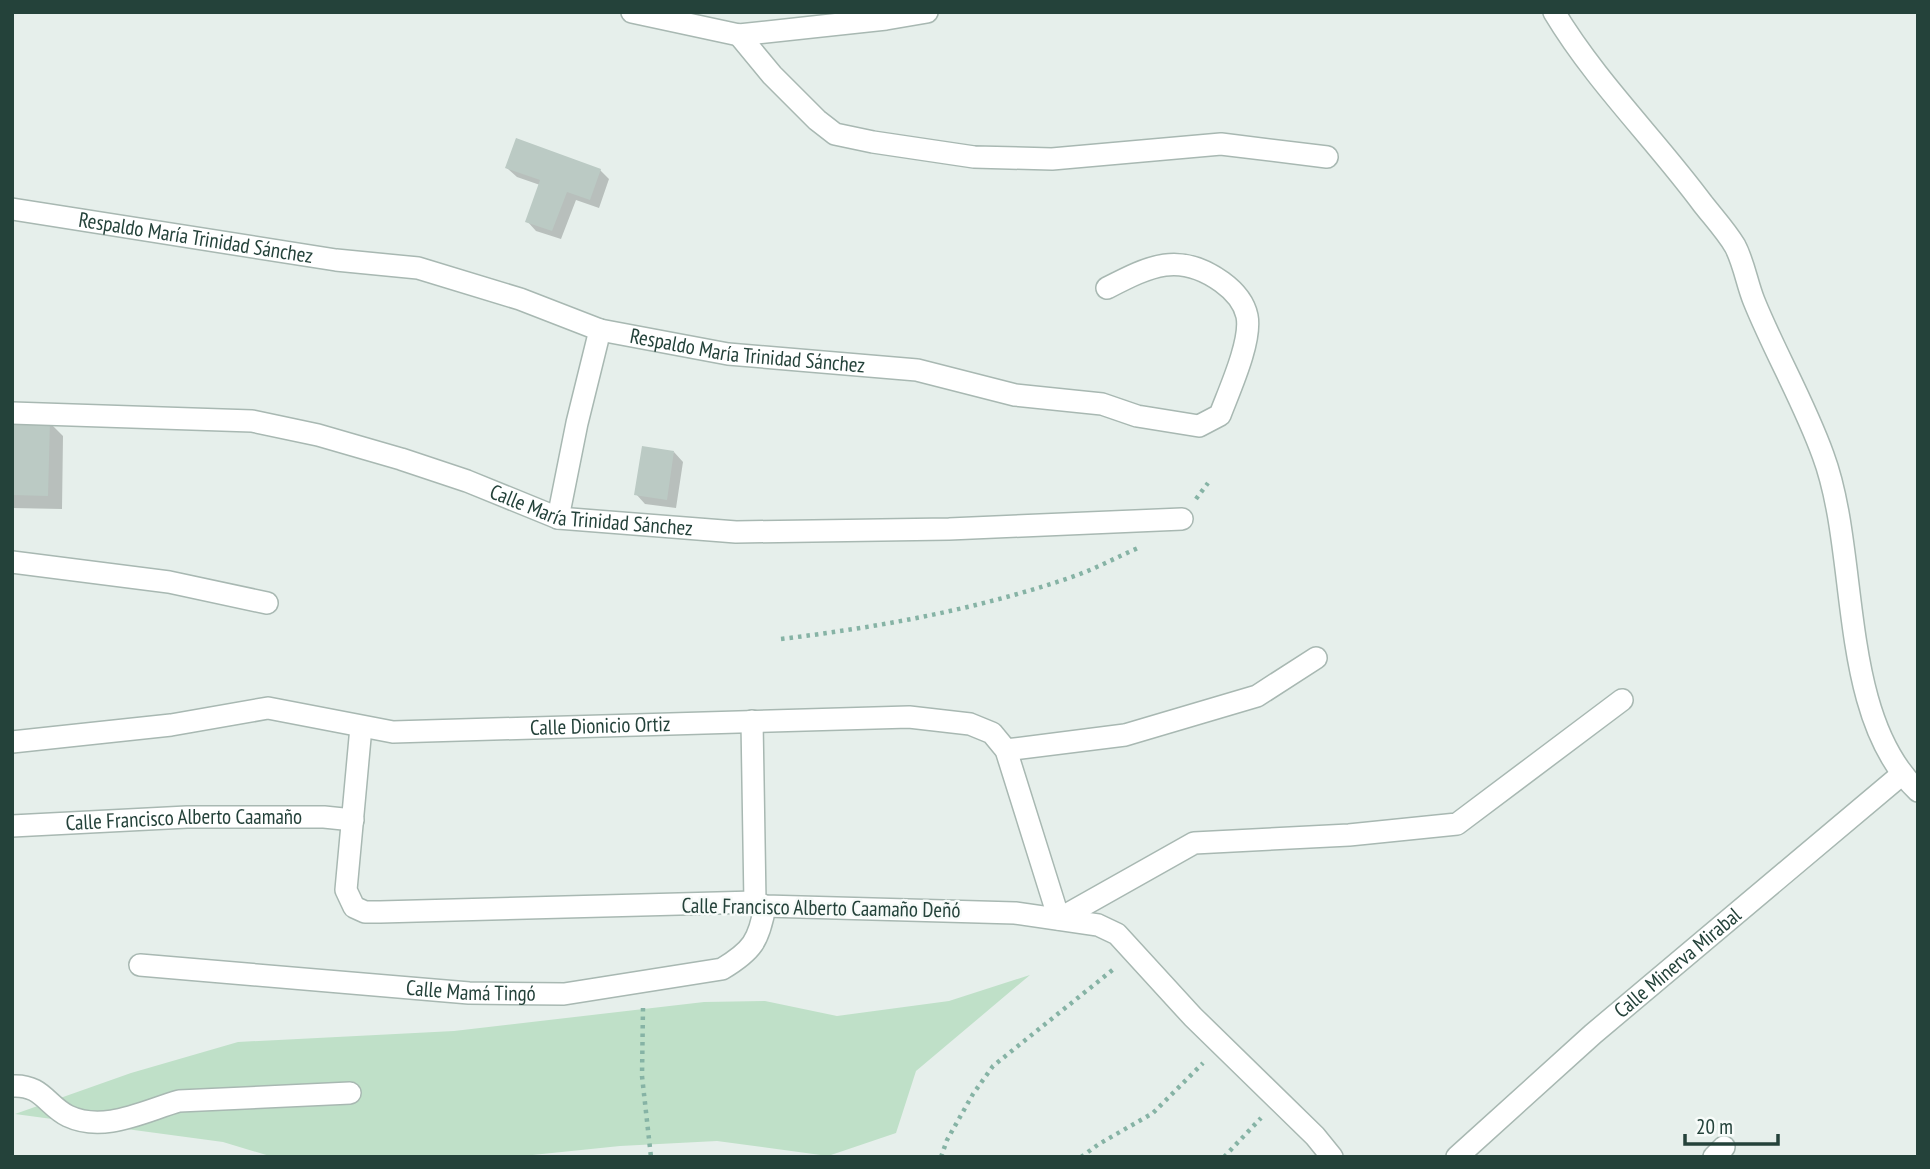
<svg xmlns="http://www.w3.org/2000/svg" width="1930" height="1169" font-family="'PT Sans Narrow',sans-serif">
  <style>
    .green { fill: #bfe0c8 }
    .shadow { fill: #0003 }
    .building { fill: #bbcac4 }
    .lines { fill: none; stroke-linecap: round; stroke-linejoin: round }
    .minor-casing { stroke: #a8b8b2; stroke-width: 24 }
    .path { stroke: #86b3a5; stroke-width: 4.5; stroke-dasharray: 3.5 5; stroke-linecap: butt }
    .minor { stroke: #fff; stroke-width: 21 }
    .labels { text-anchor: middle; stroke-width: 5; stroke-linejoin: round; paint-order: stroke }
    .street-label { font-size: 21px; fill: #24423a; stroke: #f7fbf9 }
  </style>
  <rect width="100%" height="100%" fill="#e6efeb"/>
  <path class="green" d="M1030,975L916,1071L896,1133L828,1156L717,1141L620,1146L513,1157H273L223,1142L15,1114L131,1073L238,1042L454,1031L704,1002L765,1001L837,1016L949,1001Z"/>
  <path class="shadow" d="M507,168L600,170L609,179L599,208L576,200L561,239L536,231L527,221L540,185L517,177Z
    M12,422H49L63,436L62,509L12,508Z
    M674,452L683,462L676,508L645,504L636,494Z"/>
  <path class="building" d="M516,138L601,169L590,200L567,192L552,231L525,222L540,180L505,168Z
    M12,420L50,421L48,496L12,495Z
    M642,446L674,451L667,500L634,495Z"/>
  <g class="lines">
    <g class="minor-casing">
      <g id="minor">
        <path d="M632,12L739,35L886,19L927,12"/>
        <path d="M1554,12C1596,82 1655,139 1703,204C1714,218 1726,231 1735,246C1744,263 1747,284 1754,301C1775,353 1804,402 1823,455C1860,554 1837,714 1918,791"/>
        <path d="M739,35L772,75L817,120L835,134L873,142L974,157L1052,159L1221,144L1327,157"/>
        <path id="s1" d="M12,209L336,260L418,268L520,299L600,330L728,354L917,370L1015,395L1102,404L1137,416L1199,426L1220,415C1229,391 1252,341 1247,316C1244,302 1233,290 1222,282C1179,251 1150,266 1107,288"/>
        <path id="s2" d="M12,413L252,421L318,435L401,459L467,481L558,518L736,532L949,529L1182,519"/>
        <path d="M558,518L577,423L600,330"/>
        <path d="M12,562L169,582L267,603"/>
        <path d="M752,721L755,902"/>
        <path d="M361,727L346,890L354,907L365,912H380L755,902L765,906L1015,913L1098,925L1117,934L1193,1017L1315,1136L1332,1157"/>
        <path id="s3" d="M12,742L171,725L268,708L393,732L909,717L970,724L992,733L1006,750L1059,919"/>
        <path d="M1006,750L1125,735L1257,696L1316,658"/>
        <path id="s4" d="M12,826L187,817H324L353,820"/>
        <path d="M1059,919L1194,843L1349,835L1457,824L1622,700"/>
        <path id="s5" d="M140,965L469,993L564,994L722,969C752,951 759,941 765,906"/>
        <path d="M12,1086C42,1084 47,1106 68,1116C104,1133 144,1111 179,1101L350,1093"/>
        <path id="s6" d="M1457,1157L1593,1034L1901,775"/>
        <path d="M1714,1157L1724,1147"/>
      </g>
    </g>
    <path class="path" d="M1196,499L1208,483
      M781,639C880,627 974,610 1069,578C1093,570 1115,558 1138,548
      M643,1008L642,1076L651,1157
      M941,1157L947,1140L973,1094L993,1066L1115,968
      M1081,1157L1099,1144L1153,1113L1203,1063
      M1224,1157L1261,1118"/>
    <use href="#minor" class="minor"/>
  </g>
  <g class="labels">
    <g class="street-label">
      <text dy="7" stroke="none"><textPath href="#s1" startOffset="186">Respaldo María Trinidad Sánchez</textPath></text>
      <text dy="7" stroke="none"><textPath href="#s1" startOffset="752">Respaldo María Trinidad Sánchez</textPath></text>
      <text dy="7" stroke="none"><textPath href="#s2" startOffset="593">Calle María Trinidad Sánchez</textPath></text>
      <text dy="7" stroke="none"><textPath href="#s3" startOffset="593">Calle Dionicio Ortiz</textPath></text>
      <text dy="7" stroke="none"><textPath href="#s4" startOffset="172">Calle Francisco Alberto Caamaño</textPath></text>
      <text transform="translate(821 908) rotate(1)" y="7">Calle Francisco Alberto Caamaño Deñó</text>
      <text dy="7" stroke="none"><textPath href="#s6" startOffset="294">Calle Minerva Mirabal</textPath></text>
      <text dy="7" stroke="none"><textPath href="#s5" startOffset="332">Calle Mamá Tingó</textPath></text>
    </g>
  </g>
  <rect width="1930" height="1169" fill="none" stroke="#24423a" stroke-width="28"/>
  <path d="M1685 1134v10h93v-10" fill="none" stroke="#24423a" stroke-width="3.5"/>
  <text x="1696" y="1134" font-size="21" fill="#24423a" stroke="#f7fbf9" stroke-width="5" paint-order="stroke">20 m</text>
</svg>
